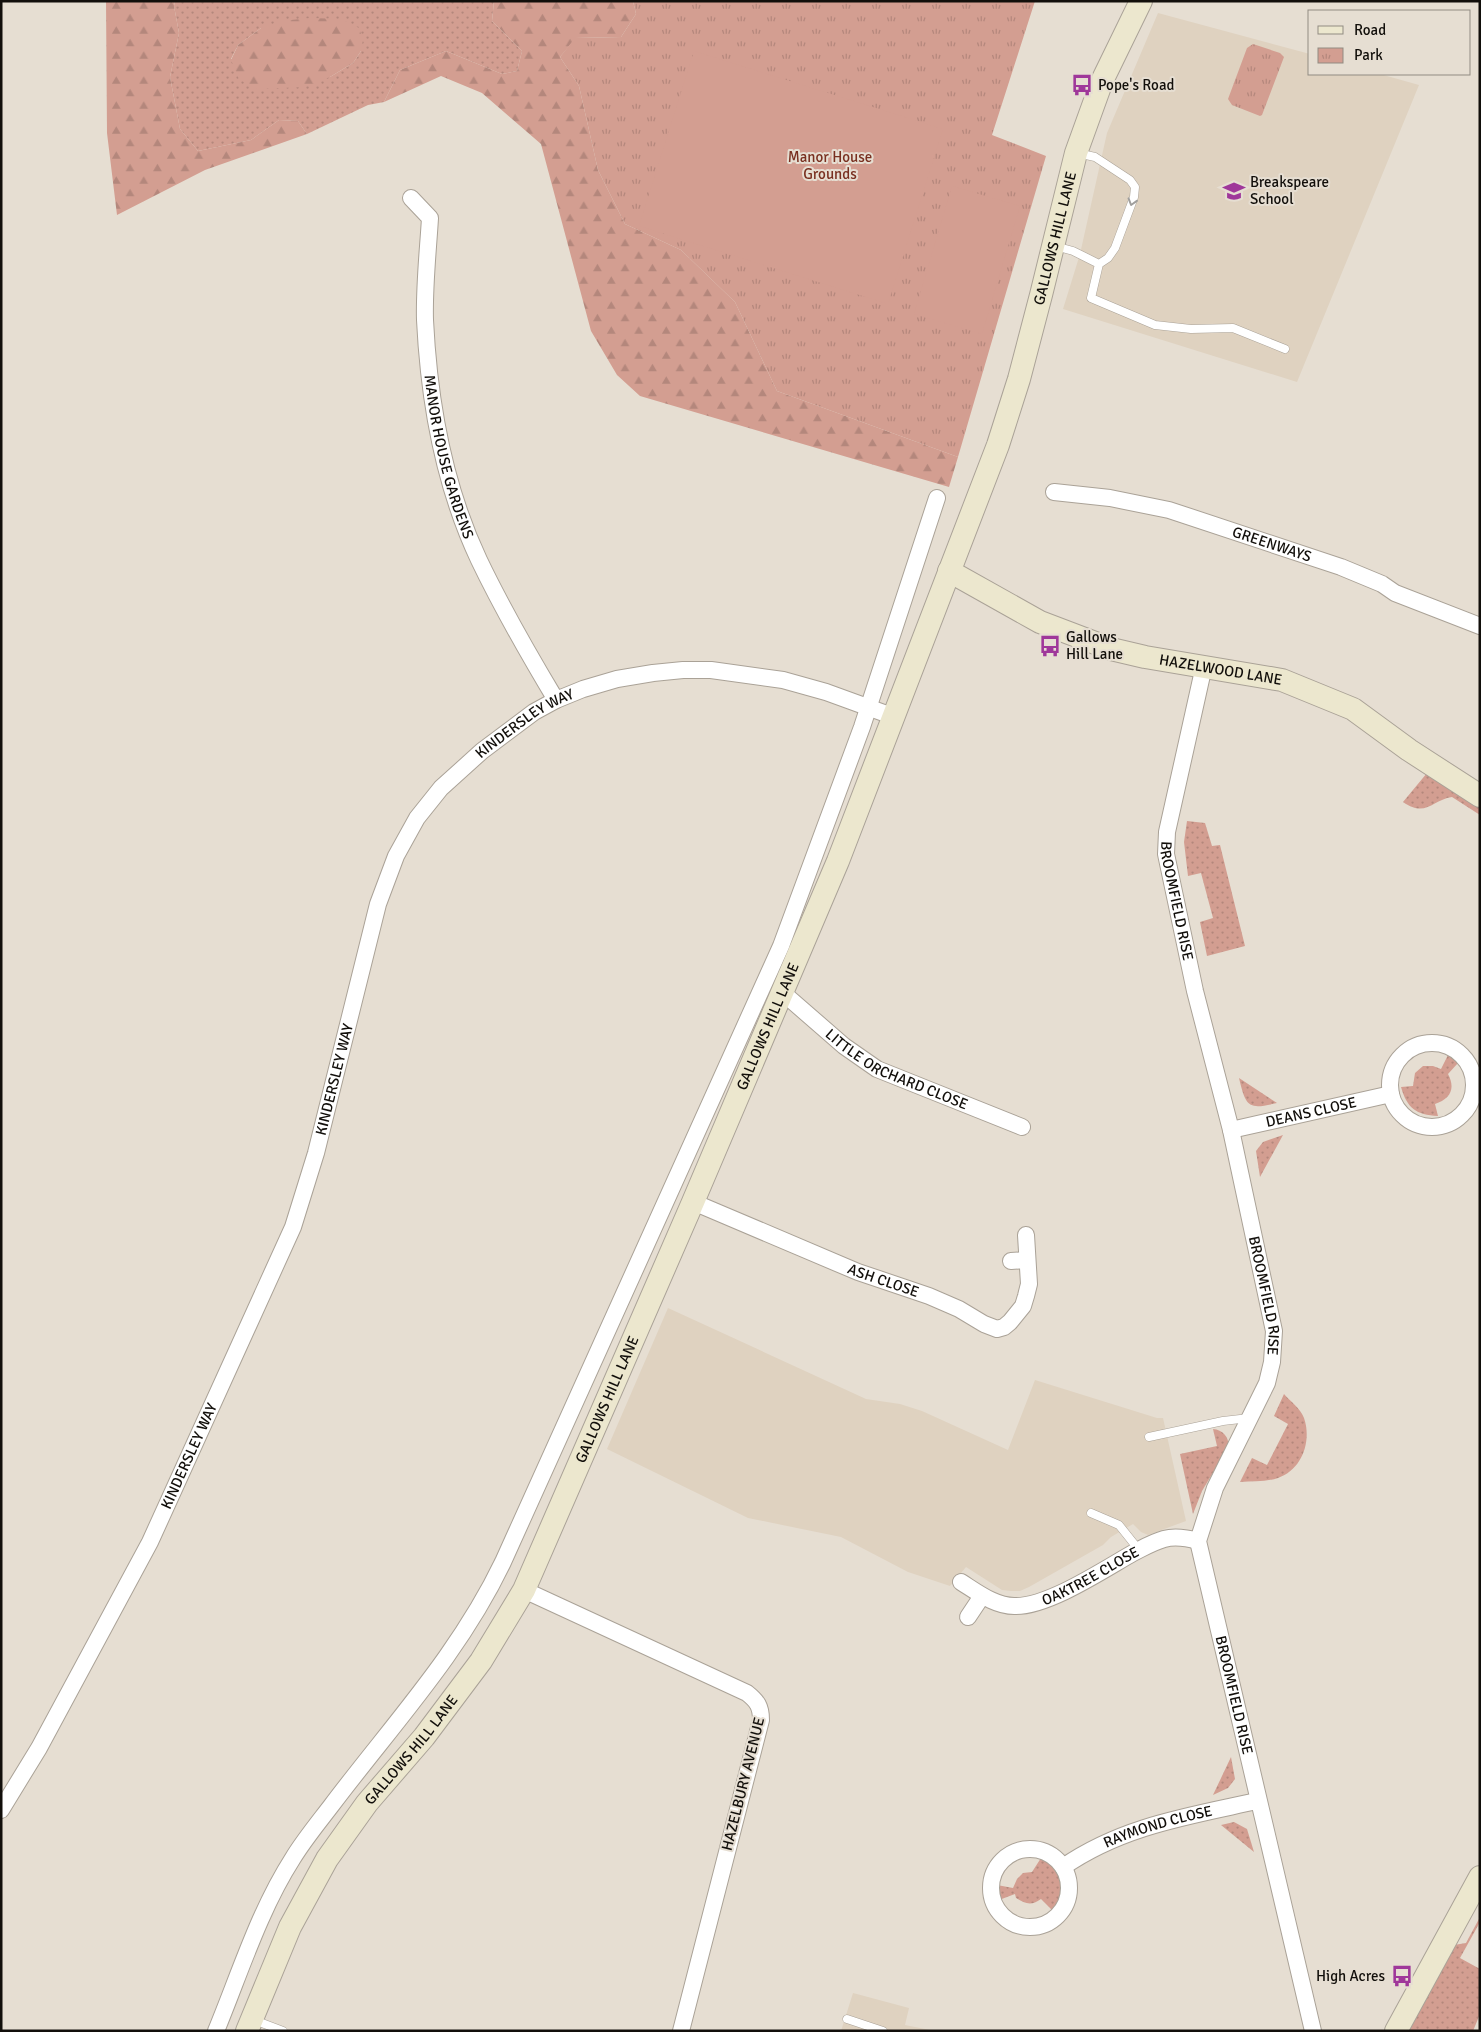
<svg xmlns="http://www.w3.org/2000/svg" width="1481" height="2032" font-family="Signika,sans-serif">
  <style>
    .built { fill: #dfd2c0 }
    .grass { fill: url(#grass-dots); fill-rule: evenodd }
    .forest { fill: url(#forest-firs) }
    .park { fill: url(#park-tufts) }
    .pitch { fill: #d39e91 }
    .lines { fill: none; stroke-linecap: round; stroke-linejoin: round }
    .lane-casing { stroke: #aaa297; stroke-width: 9 }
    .street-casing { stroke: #aaa297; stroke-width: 18 }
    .secondary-casing { stroke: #aaa297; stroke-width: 24 }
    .lane { stroke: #fff; stroke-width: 8 }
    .street { stroke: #fff; stroke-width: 16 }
    .secondary { stroke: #ece7ce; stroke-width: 22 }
    .oneway { stroke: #a09f9d }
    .labels { text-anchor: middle; stroke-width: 4; stroke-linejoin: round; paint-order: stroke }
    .poi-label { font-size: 15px; fill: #120f0b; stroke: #e6ded2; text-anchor: start }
    .park-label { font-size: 15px; fill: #793020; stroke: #e6ded2 }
    .street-label { font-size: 15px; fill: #120f0b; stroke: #e6ded2 }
  </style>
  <defs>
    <pattern id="grass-dots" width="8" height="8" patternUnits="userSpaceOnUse" patternTransform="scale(1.25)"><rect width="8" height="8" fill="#d39e91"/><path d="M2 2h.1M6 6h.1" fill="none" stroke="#b4877c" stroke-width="1.8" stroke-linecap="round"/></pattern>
    <pattern id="forest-firs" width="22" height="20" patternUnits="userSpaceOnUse" patternTransform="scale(1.25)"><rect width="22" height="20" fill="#d39e91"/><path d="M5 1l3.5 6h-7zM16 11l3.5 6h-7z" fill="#b4877c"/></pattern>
    <pattern id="park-tufts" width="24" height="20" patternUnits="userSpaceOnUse" patternTransform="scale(1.25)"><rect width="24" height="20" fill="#d39e91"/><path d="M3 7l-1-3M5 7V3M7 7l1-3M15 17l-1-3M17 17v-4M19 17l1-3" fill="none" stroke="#b4877c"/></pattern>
  </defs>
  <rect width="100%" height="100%" fill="#e6ded2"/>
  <path class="built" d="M1158,13L1310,54V74H1380L1419,85L1297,382L1063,309L1080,254L1107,133Z
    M668,1308L866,1399L900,1404L922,1411L1008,1450L1035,1380L1157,1418H1163L1186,1521L1148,1535L1141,1532L1133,1524L1111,1537L1103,1545L1029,1587L1020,1591H1011L1002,1590L966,1567L950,1586L908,1572L841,1537L748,1518L607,1449Z
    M853,1993L909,2008L905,2025L935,2031H841Z"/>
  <path class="grass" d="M175,1H494L492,21L522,51L517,71L502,74L446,51L400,70L384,102L368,105L307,134L298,121L279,120L251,140L198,151L180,129L170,77L179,33L174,6ZM261,28L361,51L353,63L330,77L231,59L238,45Z
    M1427,773L1480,807V815L1452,797C1432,800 1426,818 1403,802Z
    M1187,821L1205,823L1212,846L1220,845L1245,946L1207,956L1200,922L1213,918L1201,873L1188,876L1184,842Z
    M1448,1055L1458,1063L1448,1074C1456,1089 1450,1099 1435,1104L1438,1116C1416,1115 1407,1108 1401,1087L1413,1086L1415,1073L1423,1066H1433L1441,1069Z
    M1239,1078L1277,1103C1248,1110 1246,1107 1239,1078Z
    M1283,1135L1260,1177L1256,1151L1263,1142Z
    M1284,1394C1290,1401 1301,1409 1304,1418C1312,1441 1302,1470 1278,1478C1266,1482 1253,1481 1240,1482L1252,1458L1267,1465L1288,1424L1274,1416Z
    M1213,1429C1223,1430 1228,1436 1229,1446L1202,1491L1193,1514L1180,1454L1217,1446Z
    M1231,1757L1235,1779L1228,1788L1213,1795Z
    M1234,1822L1247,1829L1254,1852L1221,1825Z
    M1041,1858C1064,1872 1067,1889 1053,1911L1041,1899C1031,1906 1026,1904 1016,1898L1015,1894L999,1900L997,1885L1013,1888L1017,1879L1023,1873L1032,1872Z
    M1480,1917V1922L1460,1958L1480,1969V2014L1473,2031H1409L1454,1945L1466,1943Z"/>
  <path class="forest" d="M106,1H175L174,6L179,33L170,77L180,129L198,151L251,140L279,120L298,121L307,134L205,170L117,215L107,133Z
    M494,1H633L636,14L621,37L576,38L560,57L579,86L598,170L625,224L681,250L735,302L777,391L958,457L949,487L640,396L617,375L591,331L541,144L482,93L441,76L384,102L400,70L446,51L502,74L517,71L522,51L492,21Z
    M311,18L341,19L359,28L363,39L361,51L353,63L330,77L304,87L257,89L239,79L231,60L238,45L261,28L281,21Z"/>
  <path class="park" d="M633,1H1035L992,135L1046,156L958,457L777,391L735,302L681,250L625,224L598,170L579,86L560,57L575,38L621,37L636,14Z
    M1253,44L1280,53L1284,57L1262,115L1260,116L1232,105L1228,99L1247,48Z"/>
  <path class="pitch" d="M694,51L943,129L888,304L639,226Z
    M952,186L1020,206L982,334L914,314Z"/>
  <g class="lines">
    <g class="lane-casing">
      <path id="lane" d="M1055,246L1073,251L1099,264L1108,258L1115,248L1134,197L1135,187L1130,180L1095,157L1077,153
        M1099,264L1091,298L1155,325L1191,329L1233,328L1285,349
        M1149,1437L1223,1421L1249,1418
        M1091,1513L1119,1525L1139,1550
        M847,2019L883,2031
        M254,2020L283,2031"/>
    </g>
    <g class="street-casing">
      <g id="street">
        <path id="s1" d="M411,198L430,218C428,251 424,287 425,320C429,402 444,486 479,560C502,608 529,655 556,700"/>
        <path id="s2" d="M1054,492L1110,498L1169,510L1341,567L1382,584L1395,593L1480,626"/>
        <path id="s3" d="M1204,666L1167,832L1166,854L1195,991L1231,1130L1274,1331L1272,1362L1267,1383L1215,1488L1198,1541L1313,2031"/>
        <path id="s4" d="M782,996L790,999L844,1046L877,1069L1022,1127"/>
        <circle cx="1432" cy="1085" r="42"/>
        <path id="s5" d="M1231,1130L1391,1094"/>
        <path id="s6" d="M693,1202L858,1272L929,1296L959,1309L984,1324L997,1329L1004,1327L1010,1322L1023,1306L1026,1296L1029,1284L1026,1235"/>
        <path d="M1011,1261L1027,1260"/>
        <path id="s7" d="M961,1582C977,1592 996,1607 1016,1606C1049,1606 1103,1570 1133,1553C1143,1548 1153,1542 1164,1539C1175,1536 1187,1538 1198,1541"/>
        <path d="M524,1590L747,1693C757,1701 761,1706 761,1720L681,2031"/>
        <path d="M968,1617L982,1596"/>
        <path id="s8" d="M1,1810L39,1748L150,1542L293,1227L316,1153L378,904L396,856L417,818L441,788L482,751L534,712L556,700L583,689L617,679L653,673L683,670H711L783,680L826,692L892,716"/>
        <circle cx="1030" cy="1888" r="39"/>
        <path id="s9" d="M1063,1867C1122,1826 1189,1816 1257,1801"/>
        <path d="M216,2031C240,1973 259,1911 293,1858C304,1840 318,1823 331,1806C392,1725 459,1654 503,1562L781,946L862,727L937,498"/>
      </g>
    </g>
    <g class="secondary-casing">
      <g id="secondary">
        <path id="s10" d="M949,571L1040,622L1111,649L1145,657L1282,680L1353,709L1409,750L1480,796"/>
        <path id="s11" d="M247,2031L290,1927L327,1859L367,1803L424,1737L481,1661L524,1590L693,1202L838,861L998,445L1019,379L1041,295L1076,153L1102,81L1141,1"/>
        <path d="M1396,2031L1480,1877"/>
      </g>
    </g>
    <use href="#lane" class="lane"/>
    <use href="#street" class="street"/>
    <use href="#secondary" class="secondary"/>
  </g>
  <defs><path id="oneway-chevron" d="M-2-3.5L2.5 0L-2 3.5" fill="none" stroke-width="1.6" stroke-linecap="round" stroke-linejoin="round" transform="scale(1.25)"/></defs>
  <use class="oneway" href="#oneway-chevron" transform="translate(1132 202) rotate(107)"/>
  <defs>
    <g id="bus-bare" transform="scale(1.725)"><path d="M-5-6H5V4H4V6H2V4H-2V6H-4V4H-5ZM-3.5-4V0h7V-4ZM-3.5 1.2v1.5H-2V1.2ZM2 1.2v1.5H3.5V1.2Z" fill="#9f379a" stroke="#e6ded2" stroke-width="2.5" paint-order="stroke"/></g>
    <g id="school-bare" transform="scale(1.725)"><path d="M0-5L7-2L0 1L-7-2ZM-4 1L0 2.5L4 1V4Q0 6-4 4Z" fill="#9f379a" stroke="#e6ded2" stroke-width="2.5" paint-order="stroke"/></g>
  </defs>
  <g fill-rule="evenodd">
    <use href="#bus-bare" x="1082" y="85"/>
    <use href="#school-bare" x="1234" y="191"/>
    <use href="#bus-bare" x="1050" y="646"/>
    <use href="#bus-bare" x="1402" y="1976"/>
  </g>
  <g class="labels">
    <g class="poi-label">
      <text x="1098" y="90">Pope's Road</text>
      <text x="1250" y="187">Breakspeare<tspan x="1250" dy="17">School</tspan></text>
      <text x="1066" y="642">Gallows<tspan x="1066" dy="17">Hill Lane</tspan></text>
      <text x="1385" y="1981" text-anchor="end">High Acres</text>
    </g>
    <g class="park-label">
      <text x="830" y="162">Manor House<tspan x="830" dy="17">Grounds</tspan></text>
    </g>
    <g class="street-label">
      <text dy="5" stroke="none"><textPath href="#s11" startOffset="1978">GALLOWS HILL LANE</textPath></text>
      <text dy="5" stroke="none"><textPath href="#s1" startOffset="269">MANOR HOUSE GARDENS</textPath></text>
      <text dy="5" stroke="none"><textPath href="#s2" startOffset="225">GREENWAYS</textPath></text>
      <text dy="5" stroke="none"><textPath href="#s10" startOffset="292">HAZELWOOD LANE</textPath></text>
      <text dy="5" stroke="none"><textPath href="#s8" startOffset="1226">KINDERSLEY WAY</textPath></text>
      <text dy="5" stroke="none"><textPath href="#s3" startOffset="240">BROOMFIELD RISE</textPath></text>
      <text dy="5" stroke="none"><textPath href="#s11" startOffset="1138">GALLOWS HILL LANE</textPath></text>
      <text dy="5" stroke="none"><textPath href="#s4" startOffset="138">LITTLE ORCHARD CLOSE</textPath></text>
      <text dy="5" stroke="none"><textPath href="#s8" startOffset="806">KINDERSLEY WAY</textPath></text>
      <text dy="5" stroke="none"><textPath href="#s5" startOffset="82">DEANS CLOSE</textPath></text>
      <text dy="5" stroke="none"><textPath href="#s6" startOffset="206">ASH CLOSE</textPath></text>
      <text dy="5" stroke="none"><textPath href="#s3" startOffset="645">BROOMFIELD RISE</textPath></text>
      <text dy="5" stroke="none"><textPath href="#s11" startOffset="732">GALLOWS HILL LANE</textPath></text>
      <text dy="5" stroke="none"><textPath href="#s8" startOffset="401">KINDERSLEY WAY</textPath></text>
      <text dy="5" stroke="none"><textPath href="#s7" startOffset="142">OAKTREE CLOSE</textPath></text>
      <text dy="5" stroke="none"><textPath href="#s3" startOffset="1065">BROOMFIELD RISE</textPath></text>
      <text dy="5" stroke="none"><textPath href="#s11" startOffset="328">GALLOWS HILL LANE</textPath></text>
      <text transform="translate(743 1784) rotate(-76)" y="5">HAZELBURY AVENUE</text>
      <text dy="5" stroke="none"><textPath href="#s9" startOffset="104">RAYMOND CLOSE</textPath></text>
    </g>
  </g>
  <rect width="1481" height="2032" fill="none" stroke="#120f0b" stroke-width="5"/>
  <rect x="1308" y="10" width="162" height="65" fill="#e6ded2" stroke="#918b82"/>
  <rect x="1318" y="26" width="25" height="8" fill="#ece7ce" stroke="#918b82"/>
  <text x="1354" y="35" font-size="15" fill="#120f0b">Road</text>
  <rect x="1318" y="48" width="25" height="15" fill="url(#park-tufts)" stroke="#918b82"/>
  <text x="1354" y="60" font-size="15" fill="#120f0b">Park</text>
</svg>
